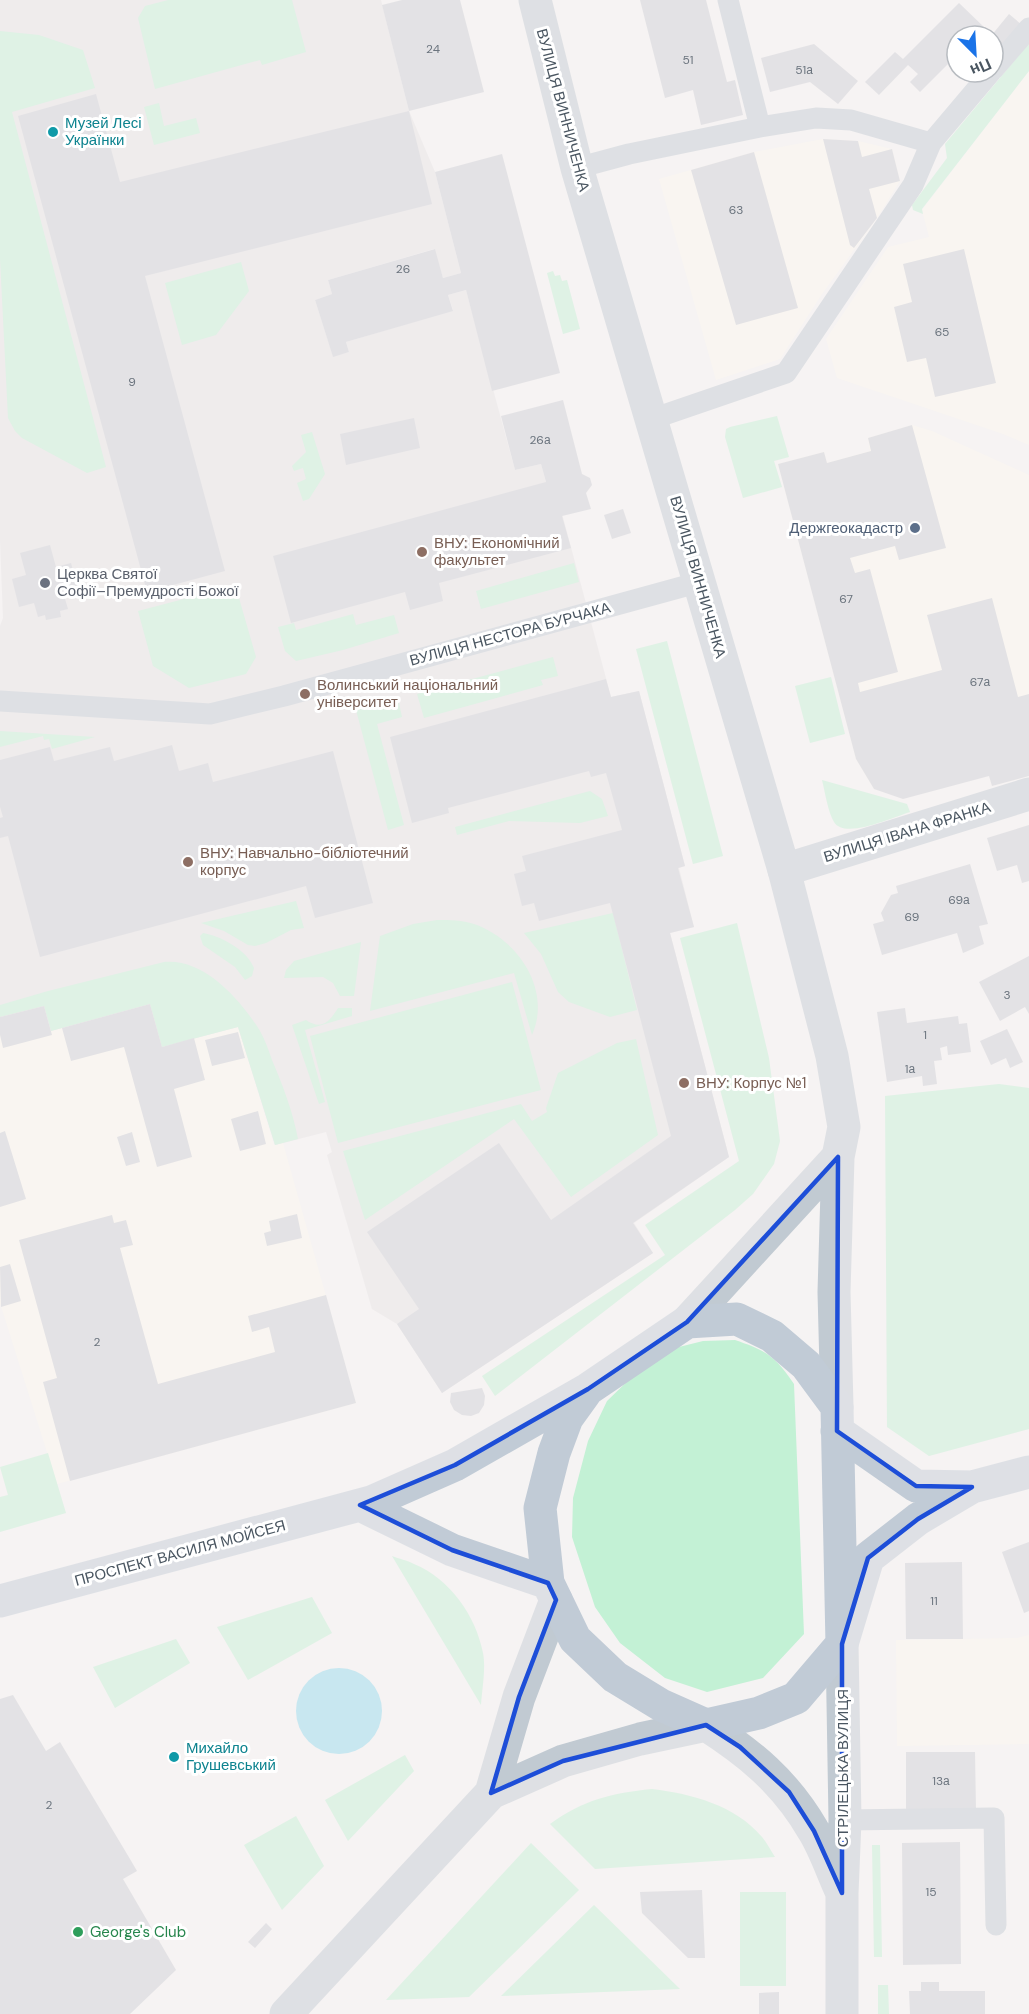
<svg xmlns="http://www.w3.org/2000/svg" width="1029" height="2014" font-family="'DM Sans',sans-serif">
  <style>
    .commercial { fill: #fdf9ef }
    .education { fill: #e6e4e5 }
    .green { fill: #c3f1d5 }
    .water { fill: #90daee }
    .building { fill: #cdcfd5 }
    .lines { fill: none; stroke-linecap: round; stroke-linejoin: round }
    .service { stroke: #c1cad2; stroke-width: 21 }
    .minor { stroke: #c1cad2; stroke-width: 33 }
    .tertiary { stroke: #c1cad2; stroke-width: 33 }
    .secondary { stroke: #c1cbd6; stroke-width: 33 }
    .marked { fill: none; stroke: #1d4ed8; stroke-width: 4.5; stroke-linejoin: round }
    .culture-dot { fill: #0f9aa8; stroke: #fff; stroke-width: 2 }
    .service-dot { fill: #5c6f8a; stroke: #fff; stroke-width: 2 }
    .education-dot { fill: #8d6e63; stroke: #fff; stroke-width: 2 }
    .worship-dot { fill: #6b7280; stroke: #fff; stroke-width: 2 }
    .leisure-dot { fill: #2e9e5b; stroke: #fff; stroke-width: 2 }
    .labels { text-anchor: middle; stroke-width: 6; stroke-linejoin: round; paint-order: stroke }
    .number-label { font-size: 12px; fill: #6b747e }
    .street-label { font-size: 15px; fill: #4a5661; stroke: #fff }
    .culture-label { font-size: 15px; fill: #0d838f; stroke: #fff; text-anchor: start }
    .service-label { font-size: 15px; fill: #4e5e75; stroke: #fff; text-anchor: end }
    .education-label { font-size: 15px; fill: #785e54; stroke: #fff; text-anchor: start }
    .worship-label { font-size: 15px; fill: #5b616d; stroke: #fff; text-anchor: start }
    .leisure-label { font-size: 15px; fill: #27864d; stroke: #fff; text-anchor: start }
  </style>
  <rect width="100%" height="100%" fill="#f5f3f3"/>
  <path class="commercial" d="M1029,71V445L1003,434L837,378L826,339L888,247L929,237L922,210Z
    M823,139L858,141L892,149L900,181L877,218L822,294L780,359L716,380L659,179L754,152Z
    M912,425L932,431L1029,475V776L992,786L989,776L874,789L856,759L778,464L824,452L827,463L870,451L868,438Z
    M150,1004L162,1047L238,1027L274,1145L283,1143L356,1403L57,1484L0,1303V1017L44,1006L51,1031Z
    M1029,1635V1744L897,1746L896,1640L1017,1638Z"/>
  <path class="education" d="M0,0H381L409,111L435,172L461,273L443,278L434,249L328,280L332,294L315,300L333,356L349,352L346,342L453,310L448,295L466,290L515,470L541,464L546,482L553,480L611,697L639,691L685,866L679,868L694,927L670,933L729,1157L634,1223L653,1253L442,1393L397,1324L372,1309L327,1155L332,1152L326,1132L275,1145L238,1027L162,1047L150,1004L51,1031L44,1006L0,1017V626L3,618L0,540Z"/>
  <path class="green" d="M168,0H292L306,52L262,65L260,60L155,89L138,18L145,6Z
    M0,31L39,35L83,50L95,88L12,112L106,467L87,473L22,438L15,431L8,418L0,259Z
    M1029,43V71L922,209L923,214L913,210L912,205L947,158L945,144Z
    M159,103L164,126L196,118L200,133L154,145L144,107Z
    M241,262L249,291L216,335L182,345L165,283Z
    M553,271L555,276L560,275L562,281L567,280L580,329L563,334L547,273Z
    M777,416L789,457L774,461L782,487L743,498L725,437L726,429L730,427Z
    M312,432L325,474L309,499L303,501L297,483L306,479L303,468L294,471L292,466L306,452L301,435Z
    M574,563L579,582L481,609L476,591Z
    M222,589L232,591L239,598L256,657L246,674L189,688L153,666L138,611Z
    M353,614L356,625L394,615L399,633L343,650L296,661L285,651L278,627L294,623L296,630Z
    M667,641L723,856L693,864L636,649Z
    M553,657L558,676L541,680L543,685L424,718L417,694Z
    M831,677L845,734L810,743L795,686Z
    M398,699L402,717L377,724L404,825L388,830L356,710Z
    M0,731L95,737L52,749L49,739L44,740L43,736L0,747Z
    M822,780L907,804L910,812C893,817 845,840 834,822C828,812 825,792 822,780Z
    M590,791L602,799L608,816L580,823L509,821L457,835L455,827Z
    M296,901L304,928L291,930L266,943L255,946L248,945L224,931L201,923Z
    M613,913L637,1010L610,1017L569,1002L558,992L541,954L524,933Z
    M437,920C450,920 462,920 474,924C518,939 552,990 532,1035L514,973L370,1011L380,936L413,924Z
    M737,923L769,1058L780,1141L774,1164L753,1194L735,1210L495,1396L482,1376L665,1255L645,1225L739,1161L680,938Z
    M203,933C221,936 247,950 254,968L252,976L245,980L235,967L203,945L200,936Z
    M361,942L354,996H340L333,983L323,977L284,978L286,970L294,961Z
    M164,962C204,958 240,999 260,1031C265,1040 269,1051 272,1060C283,1086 293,1112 298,1139L275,1145L238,1027L162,1047L150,1004L51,1031L44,1006L0,1017V1005L48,991Z
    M512,982L541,1090L338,1143L310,1036Z
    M338,1008H352V1016L305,1030L325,1102L319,1104L292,1025L306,1020C322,1031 330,1021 338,1008Z
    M636,1039L658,1135L571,1197L514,1119L365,1220L343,1151L521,1104L532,1121L547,1112L546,1108L558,1073L617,1043Z
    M999,1084L1029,1088V1429L929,1456L887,1427L885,1096Z
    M735,1340C767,1351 775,1356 794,1384L804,1634L763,1678L707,1692L665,1678L620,1643L595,1607L572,1537L573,1498L588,1441L607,1401L638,1371L671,1349L703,1341Z
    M48,1453L66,1513L0,1532V1497L8,1495L0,1467Z
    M392,1556C399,1559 407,1560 414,1564C450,1579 476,1616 483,1653C486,1669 482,1689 481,1705Z
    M312,1597L332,1633L248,1680L217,1627Z
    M176,1639L190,1663L115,1708L93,1667Z
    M405,1755L414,1771L348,1841L325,1800Z
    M652,1789C692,1794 735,1805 762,1837C767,1843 771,1851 775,1857L595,1869L550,1824C583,1800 612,1793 652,1789Z
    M296,1816L324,1866L282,1910L244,1845Z
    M531,1843L579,1890L469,1997L386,2000Z
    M872,1845H880L882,1957H874Z
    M740,1892H786V1986H740Z
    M594,1905L680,1989L501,1996Z
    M878,1985H888L889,2014H878Z"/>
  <path class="water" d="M296 1711a43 43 0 1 1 86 0a43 43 0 1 1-86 0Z"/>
  <path class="building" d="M402,0H460L484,92L409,111L382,5Z
    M640,0H706L727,82L735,80L743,115L701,125L693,90L665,98Z
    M959,3L985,28L977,36H957V55L920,92L910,82L918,74L908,65L879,95L865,82L895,52L903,59Z
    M1009,14L1022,25L1004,46L991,36Z
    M814,44L858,81L838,104L810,82L770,92L761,58Z
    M96,94L120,182L409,111L432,204L145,276L225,571L147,592L18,116Z
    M823,139L858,141L862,157L892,149L900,181L869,189L877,218L854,248L850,245Z
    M754,152L798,308L736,325L691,170Z
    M502,154L560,373L492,391L466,290L448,295L453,311L346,342L349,352L333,357L315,300L332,294L328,280L435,249L443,278L461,273L435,172Z
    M964,249L996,383L935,397L926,358L907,362L894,307L912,302L903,264Z
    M563,400L582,474L590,478L592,485L586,493L591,509L562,516L571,548L439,583L443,601L410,610L405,592L291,623L273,556L546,482L541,464L515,470L501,416Z
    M414,418L420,448L346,465L340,434Z
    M912,425L946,548L899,560L895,546L850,558L855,573L870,569L898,672L858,683L860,692L942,670L927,615L992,598L1018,697L1029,694V776L992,786L989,776L903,799L874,789L856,759L778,464L824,452L827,463L871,451L868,438Z
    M623,509L631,533L612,539L604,515Z
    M50,545L56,567L71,563L78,588L63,592L68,609L60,611L61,617L46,620L45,615L38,617L34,603L19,607L12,579L26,575L20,553Z
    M606,679L611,697L639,691L685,866L678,868L694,927L670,933L729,1157L633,1223L653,1253L442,1393L397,1324L419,1309L367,1232L499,1143L551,1220L671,1136L610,903L539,921L534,903L522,906L514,874L526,871L522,856L622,830L606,773L591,777L589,771L448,808L449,813L412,823L390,737Z
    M172,745L179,771L208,763L213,782L333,751L373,903L315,918L306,886L40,957L8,836L0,838V818L3,817L0,807V760L50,747L54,761L110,747L114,761Z
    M1029,825V881L1022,883L1017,865L997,871L987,838Z
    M970,864L988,924L979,926L984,944L963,953L957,933L882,955L873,924L884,921L881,913L891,895L898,893L896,886Z
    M1029,956V1014L1025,1007L1000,1021L979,982Z
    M150,1004L162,1047L194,1038L205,1080L174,1089L192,1157L157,1167L124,1047L71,1061L62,1028Z
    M44,1006L52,1035L3,1048L0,1035V1017Z
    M905,1008L907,1023L958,1016L959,1024L967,1023L971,1052L948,1055L947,1046L940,1048L942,1060L934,1061L937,1084L923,1086L922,1076L887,1082L877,1012Z
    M1007,1029L1023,1062L1010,1068L1006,1058L991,1065L980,1041Z
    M238,1032L245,1058L212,1066L205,1040Z
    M258,1111L266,1144L240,1151L231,1119Z
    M5,1131L26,1199L0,1207V1133Z
    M132,1132L140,1162L126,1166L117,1137Z
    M297,1214L302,1238L267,1246L264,1233L271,1231L269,1221Z
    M112,1215L114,1223L126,1220L133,1245L120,1248L158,1384L275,1352L269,1327L252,1332L248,1316L326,1295L356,1403L70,1481L43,1382L57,1378L19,1240Z
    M10,1264L21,1301L1,1307L0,1267Z
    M482,1388L485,1396L484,1405L479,1413L471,1416L462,1415L454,1410L450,1402L451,1393Z
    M1029,1542V1611L1024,1613L1002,1552Z
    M962,1562L963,1639H906L905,1563Z
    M13,1695L46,1751L60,1742L130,1859L137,1871L123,1879L176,1970L130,2014H0V1699Z
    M906,1752H975L976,1810L906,1811Z
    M960,1842L961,1964L903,1965L902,1843Z
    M702,1890L705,1958H688L642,1913L640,1892Z
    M266,1923L272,1929L255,1948L248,1942Z
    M921,1982H939V1991H985V2014H910L909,1991H921Z
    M779,1992V2014H759V1993Z"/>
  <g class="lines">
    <path class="service" d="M993,70L1029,28
      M760,127L816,118L851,120L931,143
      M577,168L629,154L760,127L728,0
      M652,419L786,373L913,185L931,143L991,72
      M0,701L210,714L284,696L700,582
      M845,1820L994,1818L996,1925"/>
    <path class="minor" d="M784,870L1029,794"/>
    <path class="tertiary" d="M535,0L577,168L784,870L832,1056L844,1127L838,1157L834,1292L837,1407
      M687,1322L838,1157
      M491,1793L519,1697L556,1600
      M286,2014L491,1793L563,1761L640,1739L706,1725C751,1754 786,1783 813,1830C825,1849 832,1872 842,1893
      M842,2014V1893L845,1820L842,1644"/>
    <path class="secondary" d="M585,1393L567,1418L554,1453L540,1508L548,1583L575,1639L615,1677L661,1705L706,1725L759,1713L796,1698L842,1644L868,1558L918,1519L972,1487
      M837,1431L916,1486L972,1487L1029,1472
      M360,1505L452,1550L548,1583
      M0,1601L371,1502L455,1465L588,1389L687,1322L737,1319L772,1336L806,1365L837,1407L842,1644"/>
  </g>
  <path d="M0 0H1029V2014H0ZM838,1157L837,1431L916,1486L972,1487L918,1519L868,1558L842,1644V1893L814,1831L789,1792L740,1747L706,1725L563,1761L491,1793L519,1697L556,1600L548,1583L452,1550L360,1505L455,1465L588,1389L687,1322Z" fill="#f5f3f3" fill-opacity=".55" fill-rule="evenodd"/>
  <path class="marked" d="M838,1157L837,1431L916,1486L972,1487L918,1519L868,1558L842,1644V1893L814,1831L789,1792L740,1747L706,1725L563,1761L491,1793L519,1697L556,1600L548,1583L452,1550L360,1505L455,1465L588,1389L687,1322Z"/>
  <g class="culture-dot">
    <circle cx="53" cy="132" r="6"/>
    <circle cx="174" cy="1757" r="6"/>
  </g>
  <circle class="service-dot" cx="915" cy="528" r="6"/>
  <g class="education-dot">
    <circle cx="422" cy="552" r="6"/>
    <circle cx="305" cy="694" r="6"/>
    <circle cx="188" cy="862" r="6"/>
    <circle cx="684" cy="1083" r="6"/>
  </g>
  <circle class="worship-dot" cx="45" cy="583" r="6"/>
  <circle class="leisure-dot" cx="78" cy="1932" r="6"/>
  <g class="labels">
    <g class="number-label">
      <text x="433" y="53">24</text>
      <text x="688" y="64">51</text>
      <text x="804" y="74">51а</text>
      <text x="736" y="214">63</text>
      <text x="403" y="273">26</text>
      <text x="942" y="336">65</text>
      <text x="132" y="386">9</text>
      <text x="540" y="444">26а</text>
      <text x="846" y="603">67</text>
      <text x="980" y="686">67а</text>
      <text x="959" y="904">69а</text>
      <text x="912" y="921">69</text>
      <text x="1007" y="999">3</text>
      <text x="925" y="1039">1</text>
      <text x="910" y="1073">1а</text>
      <text x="97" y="1346">2</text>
      <text x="934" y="1605">11</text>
      <text x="941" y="1785">13а</text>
      <text x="49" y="1809">2</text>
      <text x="931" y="1896">15</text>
    </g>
    <g class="street-label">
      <text transform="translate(563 110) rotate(75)" y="5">ВУЛИЦЯ ВИННИЧЕНКА</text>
      <text transform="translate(698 577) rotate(74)" y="5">ВУЛИЦЯ ВИННИЧЕНКА</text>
      <text transform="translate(510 634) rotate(-15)" y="5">ВУЛИЦЯ НЕСТОРА БУРЧАКА</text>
      <text transform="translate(907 832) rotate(-17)" y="5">ВУЛИЦЯ ІВАНА ФРАНКА</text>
      <text transform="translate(180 1553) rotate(-15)" y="5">ПРОСПЕКТ ВАСИЛЯ МОЙСЕЯ</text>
      <text transform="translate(843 1768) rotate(-90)" y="5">СТРІЛЕЦЬКА ВУЛИЦЯ</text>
    </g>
    <g class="culture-label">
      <text x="65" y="128">Музей Лесі<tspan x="65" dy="17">Українки</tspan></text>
      <text x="186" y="1753">Михайло<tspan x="186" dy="17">Грушевський</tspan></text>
    </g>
    <g class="service-label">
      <text x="903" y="533">Держгеокадастр</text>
    </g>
    <g class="education-label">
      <text x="434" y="548">ВНУ: Економічний<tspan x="434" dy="17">факультет</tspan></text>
      <text x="317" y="690">Волинський національний<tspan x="317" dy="17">університет</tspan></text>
      <text x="200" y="858">ВНУ: Навчально-бібліотечний<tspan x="200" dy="17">корпус</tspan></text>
      <text x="696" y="1088">ВНУ: Корпус №1</text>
    </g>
    <g class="worship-label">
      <text x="57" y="579">Церква Святої<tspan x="57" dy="17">Софії–Премудрості Божої</tspan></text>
    </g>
    <g class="leisure-label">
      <text x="90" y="1937">George's Club</text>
    </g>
  </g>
  <g transform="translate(975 54) rotate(156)"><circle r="28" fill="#ffffff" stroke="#b7bbc0" stroke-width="1.5"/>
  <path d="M0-4.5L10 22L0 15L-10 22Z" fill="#1a73e8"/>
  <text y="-9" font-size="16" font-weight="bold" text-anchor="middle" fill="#4a5661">Пн</text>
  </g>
</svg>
